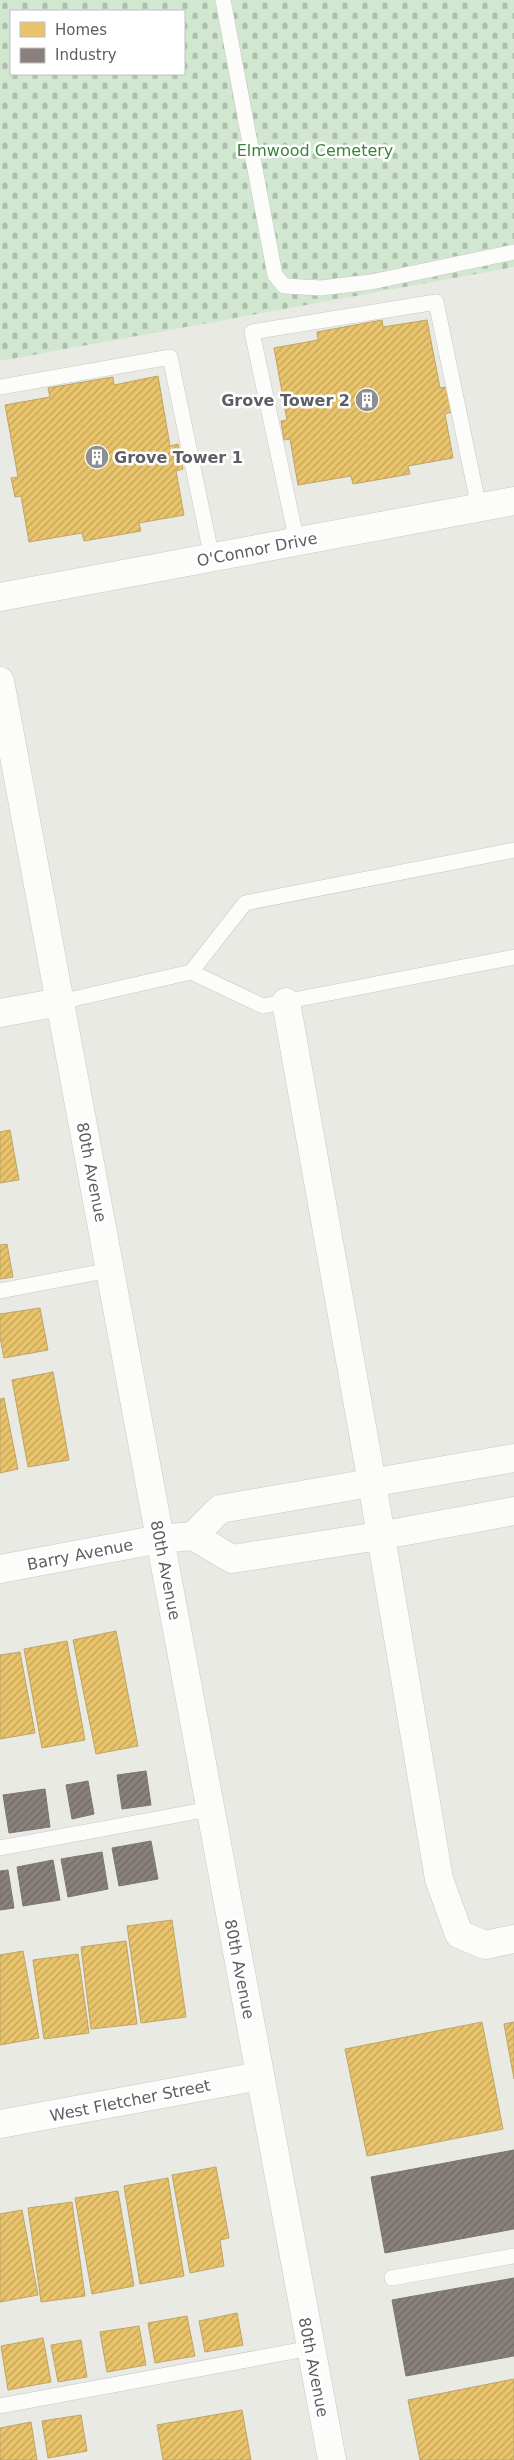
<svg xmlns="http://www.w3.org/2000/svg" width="514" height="2460" font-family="'DejaVu Sans',sans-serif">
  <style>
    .cemetery { fill: url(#cemetery-stones); fill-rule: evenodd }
    .homes { fill: url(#homes-hatch); stroke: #bea568 }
    .industry { fill: url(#industry-hatch); stroke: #7c7674 }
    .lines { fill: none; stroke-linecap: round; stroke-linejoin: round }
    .service-casing { stroke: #c7c7c6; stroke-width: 16 }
    .minor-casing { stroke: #c7c7c6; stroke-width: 29 }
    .service { stroke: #fcfcfb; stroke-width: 15 }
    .minor { stroke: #fcfcfb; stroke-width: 28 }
    .labels { text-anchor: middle; stroke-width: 5; stroke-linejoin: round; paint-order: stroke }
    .park-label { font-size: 16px; fill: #368638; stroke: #fff }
    .poi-label { font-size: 16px; font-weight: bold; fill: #5b5e63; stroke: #fff; text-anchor: end }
    .street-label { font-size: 16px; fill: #5b5e63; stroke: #fff }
  </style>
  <defs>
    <pattern id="cemetery-stones" width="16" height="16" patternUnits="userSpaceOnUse" patternTransform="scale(1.25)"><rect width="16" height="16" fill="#d2e7d0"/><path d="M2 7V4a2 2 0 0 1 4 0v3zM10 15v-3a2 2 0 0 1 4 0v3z" fill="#adbeac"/></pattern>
    <pattern id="homes-hatch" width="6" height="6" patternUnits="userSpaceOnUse" patternTransform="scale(1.25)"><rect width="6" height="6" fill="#e9c46a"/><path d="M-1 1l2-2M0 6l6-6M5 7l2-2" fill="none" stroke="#c0a25b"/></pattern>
    <pattern id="industry-hatch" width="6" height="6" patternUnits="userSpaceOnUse" patternTransform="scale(1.25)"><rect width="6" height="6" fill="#8a817c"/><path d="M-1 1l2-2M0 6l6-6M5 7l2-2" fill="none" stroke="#6e6864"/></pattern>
  </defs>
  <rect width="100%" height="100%" fill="#eaeae5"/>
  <path class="cemetery" d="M0,0H514V267L0,361ZM11,11H184V74H11Z"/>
  <path class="homes" d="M382,320L383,327L427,320L440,388L447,387L452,412L445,414L453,458L408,466L410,474L353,484L351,476L298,485L290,439L284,440L281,421L287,420L274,348L318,340L317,332Z
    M158,376L170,446L178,444L183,469L176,471L184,515L139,523L141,531L84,541L82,533L29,542L21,496L15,497L11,478L18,477L5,405L50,397L48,388L113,377L114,385Z
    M10,1130L19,1180L0,1183V1132Z
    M7,1244L13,1277L0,1279V1245Z
    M40,1308L48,1350L4,1358L0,1337V1314Z
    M53,1372L69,1460L28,1467L12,1380Z
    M4,1398L18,1469L0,1473V1399Z
    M116,1631L138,1746L96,1754L73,1640Z
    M67,1641L85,1740L42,1748L24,1649Z
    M20,1652L35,1733L0,1739V1655Z
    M172,1920L186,2017L141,2023L127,1926Z
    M126,1941L137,2024L91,2029L81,1947Z
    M23,1951L39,2038L0,2045V1955Z
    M78,1954L89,2033L44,2039L33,1960Z
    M482,2022L503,2129L367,2156L345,2049Z
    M514,2022V2079L504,2024Z
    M216,2167L229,2238L220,2240L224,2266L190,2273L172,2175Z
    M168,2178L184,2276L140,2284L124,2186Z
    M118,2191L134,2286L92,2294L75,2198Z
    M72,2202L85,2296L41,2302L28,2208Z
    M22,2210L38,2295L0,2302V2214Z
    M237,2313L243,2345L205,2352L199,2321Z
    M187,2316L195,2356L155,2363L148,2323Z
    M139,2326L146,2365L107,2372L100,2332Z
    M43,2338L51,2382L8,2390L1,2346Z
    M81,2340L87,2377L58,2382L51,2345Z
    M514,2379V2460H420L408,2400Z
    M242,2410L251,2460H163L157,2425Z
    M81,2415L87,2451L48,2458L42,2421Z
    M31,2422L37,2460H0V2428Z"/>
  <path class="industry" d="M146,1771L151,1805L122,1809L117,1775Z
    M88,1781L94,1814L72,1819L66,1785Z
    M45,1789L50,1827L9,1833L3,1795Z
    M151,1841L158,1879L119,1886L112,1848Z
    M102,1852L108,1889L68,1897L61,1859Z
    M53,1860L60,1900L23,1906L17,1867Z
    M8,1870L14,1908L0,1910V1871Z
    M514,2150V2229L385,2253L371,2177Z
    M514,2278V2356L406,2376L392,2300Z"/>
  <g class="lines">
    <g class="service-casing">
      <path id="service" d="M223,0L275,275L284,286L321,288L371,282L514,252
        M0,387L170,357L212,558
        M297,542L252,332L436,302L479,508
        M514,850L245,903L191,972L263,1006L514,957
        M60,1002L191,972
        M0,1291L110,1270
        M0,1848L210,1809
        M392,2278L514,2256
        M0,2406L311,2348"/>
    </g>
    <g class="minor-casing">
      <path id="minor" d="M0,597L514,501
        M0,681L332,2460
        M286,1002L372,1483L439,1879L459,1934L485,1945L514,1939
        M0,1013L60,1002
        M193,1536L220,1509L514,1458
        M0,1569L160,1539L193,1536L232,1559L379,1536L514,1511
        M0,2124L260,2076"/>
    </g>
    <use href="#service" class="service"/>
    <use href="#minor" class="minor"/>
  </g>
  <defs>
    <g id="building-disc" transform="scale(1.25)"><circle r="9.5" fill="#8d8f90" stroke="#fff"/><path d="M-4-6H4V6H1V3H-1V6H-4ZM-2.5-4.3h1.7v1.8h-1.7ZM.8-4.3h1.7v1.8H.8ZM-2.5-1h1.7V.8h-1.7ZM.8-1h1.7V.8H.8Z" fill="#fff"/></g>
  </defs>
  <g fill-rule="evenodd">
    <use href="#building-disc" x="367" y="400"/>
    <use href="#building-disc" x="97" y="457"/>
  </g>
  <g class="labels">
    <g class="park-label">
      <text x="315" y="156">Elmwood Cemetery</text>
    </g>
    <g class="poi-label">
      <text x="350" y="406">Grove Tower 2</text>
      <text x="114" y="463" text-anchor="start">Grove Tower 1</text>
    </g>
    <g class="street-label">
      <text transform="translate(257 549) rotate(-11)" y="6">O'Connor Drive</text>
      <text transform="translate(92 1172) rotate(79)" y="6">80th Avenue</text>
      <text transform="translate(80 1554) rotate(-11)" y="6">Barry Avenue</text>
      <text transform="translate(166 1570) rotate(79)" y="6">80th Avenue</text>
      <text transform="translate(240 1969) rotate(79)" y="6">80th Avenue</text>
      <text transform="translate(130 2100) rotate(-11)" y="6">West Fletcher Street</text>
      <text transform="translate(314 2367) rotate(79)" y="6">80th Avenue</text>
    </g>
  </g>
  <rect x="10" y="10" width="175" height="65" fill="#ffffff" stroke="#bdbfc1"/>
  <rect x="20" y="22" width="25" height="15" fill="#e9c46a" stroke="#bdbfc1"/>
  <text x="55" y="35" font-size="15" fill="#5b5e63">Homes</text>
  <rect x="20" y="48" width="25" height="15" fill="#8a817c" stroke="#bdbfc1"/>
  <text x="55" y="60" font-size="15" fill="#5b5e63">Industry</text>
</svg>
